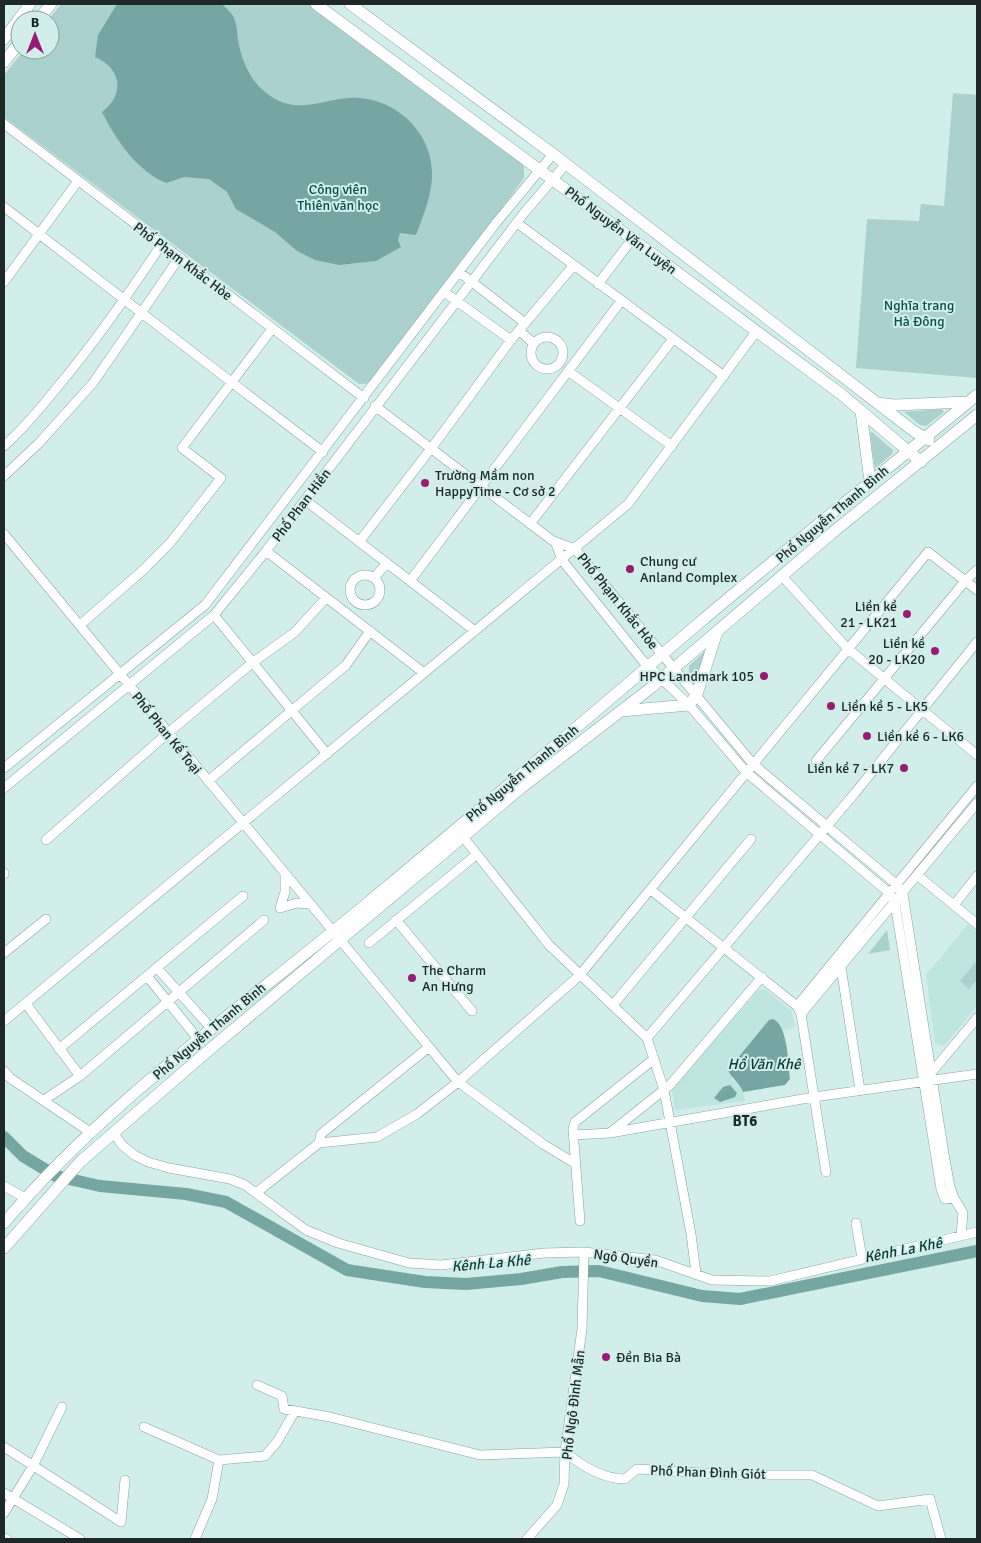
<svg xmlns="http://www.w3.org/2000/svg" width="981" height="1543" font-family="Signika,sans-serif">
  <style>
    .built { fill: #bee5e0 }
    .green { fill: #aad1cd }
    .water { fill: #75a6a1 }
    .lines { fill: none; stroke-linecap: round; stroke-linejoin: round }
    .river { stroke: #75a6a1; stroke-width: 12 }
    .minor-casing { stroke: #87a3a0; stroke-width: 10 }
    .major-casing { stroke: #87a3a0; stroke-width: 12 }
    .minor { stroke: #fff; stroke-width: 9 }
    .major { stroke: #fff; stroke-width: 11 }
    .poi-dot { fill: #991c73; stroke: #d1eeeb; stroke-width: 2 }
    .labels { text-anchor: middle; stroke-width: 4; stroke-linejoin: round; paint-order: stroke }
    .park-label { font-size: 14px; fill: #08524d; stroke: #d1eeeb }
    .street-label { font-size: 14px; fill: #1e2927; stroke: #d1eeeb }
    .poi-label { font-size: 14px; fill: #1e2927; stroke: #d1eeeb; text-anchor: start }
    .water-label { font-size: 15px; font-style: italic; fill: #0c3b38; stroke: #d1eeeb }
    .neighbourhood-label { font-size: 15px; font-weight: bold; fill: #1e2927; stroke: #d1eeeb }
  </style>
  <rect width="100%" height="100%" fill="#d1eeeb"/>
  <path class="built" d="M968,924L977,932V1006L944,1046L935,1044L926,975Z
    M765,989L792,1012L795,1027L783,1030L776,1020L731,1078L742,1088L745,1101L675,1110L672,1090L759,990Z"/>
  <path class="green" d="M61,4H308L520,160L524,167V178L375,383L359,384L4,117V75L24,50H50V20H48Z
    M953,93L977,95V378L856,368L867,219L919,221L921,204L944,206Z
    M942,409L944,412L926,426L920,425L904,412Z
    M872,432L893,450L892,454L875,469L870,433Z
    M705,651L696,679L695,680L689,672V666Z
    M887,930L890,950L868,954Z
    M975,963L977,965V980L969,989L960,981Z"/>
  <path class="water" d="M117,4H222C226,8 232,13 234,18C237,24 237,34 238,40C242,63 252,85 272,97C299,114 321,100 349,98C393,95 434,132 432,177C431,197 423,216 416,235L400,233L398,240L401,247L376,261L339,265L315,260L297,251L275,232L236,209L227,192L209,179L184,177L166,183C137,171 116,140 102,112C125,95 122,68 95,57L98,35Z
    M773,1019C788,1025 788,1064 790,1079L785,1085L743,1092C740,1083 732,1079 728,1070L769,1020Z
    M730,1085L737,1093L735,1097L720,1102L714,1098L723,1087Z"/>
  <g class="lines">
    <path class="river" d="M4,1137L23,1156L56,1176L100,1186L186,1194L226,1202L347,1270L425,1282L466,1284L521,1279L562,1272L599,1271L702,1296L740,1299L977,1251"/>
    <g class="minor-casing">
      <path id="minor" d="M4,124L364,398
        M4,207C110,288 216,371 323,452
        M517,223L724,376
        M459,272L525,323
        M4,282L78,181
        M598,284L633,238
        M444,292L511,340
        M519,330L533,343
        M531 353a16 16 0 1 1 32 0a16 16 0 1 1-32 0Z
        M568,371L672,446
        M375,406L553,541L575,549L753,764L896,884L903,894L944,1154L950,1187L954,1198L945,1199L941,1189L895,903L888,892L746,772L689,705L643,661L562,560L556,544
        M4,446C23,429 39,410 55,390C94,344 128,295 161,245
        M4,476L39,443L93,383L179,258
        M305,500L475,631
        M530,524L673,339
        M4,534L458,1082L543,1144L576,1164
        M359,542L439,438L511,340L573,266
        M266,551L424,673
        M350 590a15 15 0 1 1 30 0a15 15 0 1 1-30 0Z
        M782,576L847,648L977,755
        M374,578L387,563
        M410,581L621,301
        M214,615L327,754
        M80,625L142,571L170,543L221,478L182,448L272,329
        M816,761L966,580L977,570
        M4,768L205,605L496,223L553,154
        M208,781L346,665L370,631
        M4,788L214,615L266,551L524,213L566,164
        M464,838L549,945L647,1038L664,1090L691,1234L696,1273
        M46,840L168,733L252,663L295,632L326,598
        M4,874V873
        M917,875L977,924
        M651,890L797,1006L801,1014L826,1172
        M954,905L977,876
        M280,908L285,892V876
        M280,908L297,903L309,904
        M396,920L472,1011
        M369,943L476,855
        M4,953L46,919
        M841,967L860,1090
        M157,968L211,1028
        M147,976L198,1039
        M26,1004L80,1076
        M613,1005L751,839
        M797,1006L977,786
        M801,1014L977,803
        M4,1021L628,504L756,332
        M647,1038L855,793L977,642
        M59,1049L243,896
        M4,1071L10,1078L90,1132
        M931,1073L977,1018
        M44,1100L80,1076L264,920
        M113,1132L122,1145L134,1155L148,1162L169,1168L230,1179L245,1185L306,1230L338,1243L409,1263L441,1265L544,1253L584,1252L655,1260L712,1280L770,1281L977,1232
        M611,1132L670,1085L762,977
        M574,1135L610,1133L814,1097L977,1074
        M319,1143L377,1137L417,1114L458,1082L579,976L928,552L977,590
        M4,1186L25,1198
        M256,1193L319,1143L321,1134L429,1047
        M954,1198L963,1213L961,1235
        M580,1221L573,1129L575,1122L654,1059
        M856,1223L862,1258
        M257,1385L282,1396L284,1409L330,1417L480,1455L565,1452C582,1466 602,1479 625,1479L637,1469L734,1475H812L878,1506L930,1499L941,1539
        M144,1427L219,1460L265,1456L277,1442L295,1411
        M4,1447L121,1522L125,1480
        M4,1493L80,1539
        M4,1513L33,1466L62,1407
        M4,1538L7,1539
        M195,1539L212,1499L219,1460
        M527,1539L557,1505L564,1484L565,1452L582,1329L584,1252"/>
    </g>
    <g class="major-casing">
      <path id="major" d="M316,4L841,394L921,462
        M350,4L553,154L915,432L929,440
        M38,20L51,4
        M4,39L30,4
        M4,62L20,42
        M878,403L894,405L968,402
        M861,411L870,482
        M621,711L689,705L697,694L717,632
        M4,1223C108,1100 242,1008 365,905C477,812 588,718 699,623C790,546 885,471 977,395
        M4,1248L80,1162L202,1056L521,788L652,687L832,533L977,415"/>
    </g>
    <use href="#minor" class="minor"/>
    <use href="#major" class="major"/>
  </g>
  <g class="poi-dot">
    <circle cx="425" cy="483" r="5"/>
    <circle cx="630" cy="569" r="5"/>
    <circle cx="907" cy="614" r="5"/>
    <circle cx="935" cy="651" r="5"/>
    <circle cx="764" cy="676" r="5"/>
    <circle cx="831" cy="706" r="5"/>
    <circle cx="867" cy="736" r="5"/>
    <circle cx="904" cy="768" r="5"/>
    <circle cx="412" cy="978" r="5"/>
    <circle cx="606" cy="1357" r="5"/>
  </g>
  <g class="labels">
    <g class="park-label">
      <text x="338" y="194">Công viên<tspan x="338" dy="16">Thiên văn học</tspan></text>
      <text x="919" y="310">Nghĩa trang<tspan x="919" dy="16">Hà Đông</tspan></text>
    </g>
    <g class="street-label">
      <text transform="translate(621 230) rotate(37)" y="5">Phố Nguyễn Văn Luyện</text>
      <text transform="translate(183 261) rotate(37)" y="5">Phố Phạm Khắc Hòe</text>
      <text transform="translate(301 505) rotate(-53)" y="5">Phố Phan Hiền</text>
      <text transform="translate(832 514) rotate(-40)" y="5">Phố Nguyễn Thanh Bình</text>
      <text transform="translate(618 601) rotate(51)" y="5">Phố Phạm Khắc Hòe</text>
      <text transform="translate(167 733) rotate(51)" y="5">Phố Phan Kế Toại</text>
      <text transform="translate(522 773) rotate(-40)" y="5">Phố Nguyễn Thanh Bình</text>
      <text transform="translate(209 1031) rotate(-40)" y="5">Phố Nguyễn Thanh Bình</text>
      <text transform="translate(626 1258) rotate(8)" y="5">Ngô Quyền</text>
      <text transform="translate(573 1405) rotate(-83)" y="5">Phố Ngô Đình Mẫn</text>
      <text transform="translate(708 1472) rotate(2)" y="5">Phố Phan Đình Giót</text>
    </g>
    <g class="poi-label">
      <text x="435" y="480">Trường Mầm non<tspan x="435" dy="16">HappyTime - Cơ sở 2</tspan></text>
      <text x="640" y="566">Chung cư<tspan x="640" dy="16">Anland Complex</tspan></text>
      <text x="897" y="611" text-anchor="end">Liền kề<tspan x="897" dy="16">21 - LK21</tspan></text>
      <text x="925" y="648" text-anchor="end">Liền kề<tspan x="925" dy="16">20 - LK20</tspan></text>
      <text x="754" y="681" text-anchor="end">HPC Landmark 105</text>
      <text x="841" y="711">Liền kề 5 - LK5</text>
      <text x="877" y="741">Liền kề 6 - LK6</text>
      <text x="894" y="773" text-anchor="end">Liền kề 7 - LK7</text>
      <text x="422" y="975">The Charm<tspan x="422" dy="16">An Hưng</tspan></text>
      <text x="616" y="1362">Đền Bia Bà</text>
    </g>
    <g class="water-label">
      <text x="764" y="1069">Hồ Văn Khê</text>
      <text transform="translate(903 1250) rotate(-11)" y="5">Kênh La Khê</text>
      <text transform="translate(491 1263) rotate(-5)" y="5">Kênh La Khê</text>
    </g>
    <g class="neighbourhood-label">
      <text x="745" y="1126">BT6</text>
    </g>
  </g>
  <rect width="981" height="1543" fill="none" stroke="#1e2927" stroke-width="10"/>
  <g transform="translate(35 35)"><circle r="24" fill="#d1eeeb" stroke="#899f9d"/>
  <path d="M0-4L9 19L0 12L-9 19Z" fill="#991c73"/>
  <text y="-8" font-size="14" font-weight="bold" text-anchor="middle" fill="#1e2927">B</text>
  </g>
</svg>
